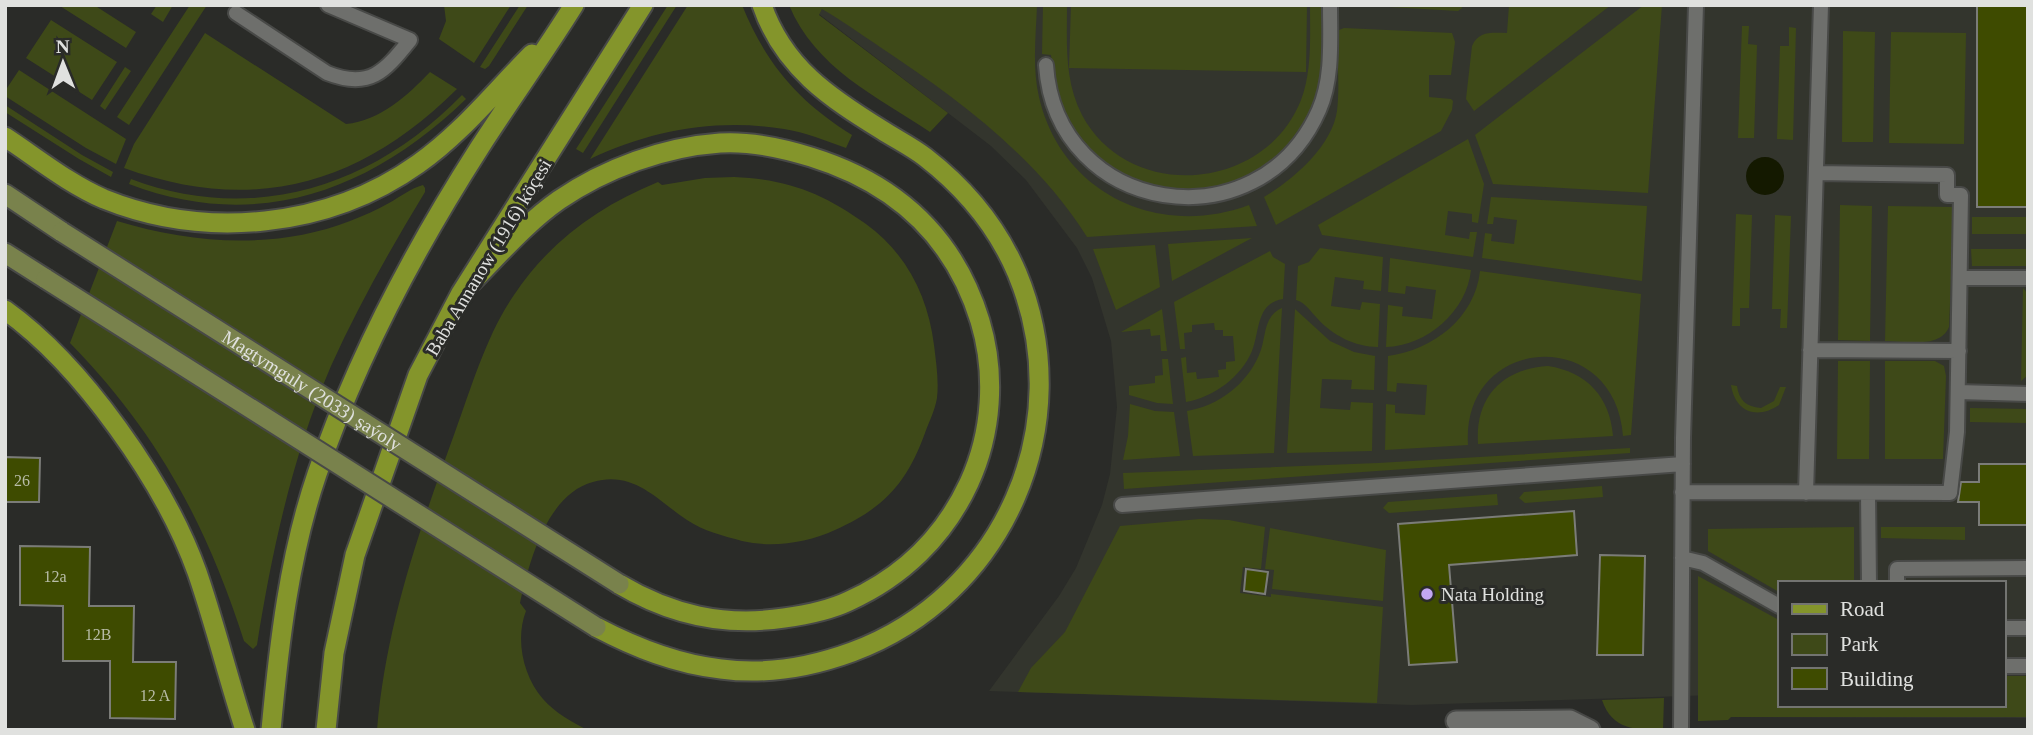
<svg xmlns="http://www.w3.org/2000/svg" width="2033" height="735" font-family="Georgia,serif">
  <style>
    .built { fill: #33352d; fill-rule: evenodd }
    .green { fill: #3e4918 }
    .water { fill: #141900 }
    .building { fill: #3e4b00; stroke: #7b7c78; stroke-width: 2 }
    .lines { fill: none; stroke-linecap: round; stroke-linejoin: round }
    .service-casing { stroke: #484947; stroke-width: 18 }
    .minor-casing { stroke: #484947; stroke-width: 23 }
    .secondary-casing { stroke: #484947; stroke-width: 23 }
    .primary-casing { stroke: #484947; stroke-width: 23 }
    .service { stroke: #6e6f6c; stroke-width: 14 }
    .minor { stroke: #6e6f6c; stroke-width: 19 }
    .secondary { stroke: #79824c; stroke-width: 19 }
    .primary { stroke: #84952b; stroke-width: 19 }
    .secondary-bridge-casing { stroke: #484947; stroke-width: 23; stroke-linecap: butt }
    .secondary-bridge { stroke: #79824c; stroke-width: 19 }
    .poi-dot { fill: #c2a7f2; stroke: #2a2b28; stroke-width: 2.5 }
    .labels { text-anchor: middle; stroke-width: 6; stroke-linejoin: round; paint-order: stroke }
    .number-label { font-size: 16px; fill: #b8bca7 }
    .street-label { font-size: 19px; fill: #e0e1df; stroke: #2a2b28 }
    .poi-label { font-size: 19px; fill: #e0e1df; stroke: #2a2b28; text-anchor: start }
  </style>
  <rect width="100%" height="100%" fill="#2a2b28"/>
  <path class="built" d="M824,5H2028V718L1730,717L1714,695L1412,705L989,691L1059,596L1076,568L1102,505L1110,474L1117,407L1111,341L1092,278L1077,248L1026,180L991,146L819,14ZM1779,583H2003V705H1779Z"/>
  <path class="green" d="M94,5L136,32L126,48L60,6Z
    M157,5H173L163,22L151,14Z
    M190,5H207L129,125L117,117Z
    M444,5H511L474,63L439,39L446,21Z
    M520,5H528L489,66L485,69L480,67Z
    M668,5H677L583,153L576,149Z
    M688,5H742C766,64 798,101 852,135L846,148C826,141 805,132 784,129C717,118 651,130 590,159Z
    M789,5H1037C1036,35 1032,67 1039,97C1061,193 1158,239 1249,205L1257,226L1087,237C1037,157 957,98 880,47C861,34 841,20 822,9L819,15L948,113L930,132C876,96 815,68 789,5Z
    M1043,5H1067C1067,43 1064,80 1082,115C1129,203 1265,192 1301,100C1312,71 1310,37 1310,5H1324C1324,38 1327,75 1314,105C1275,199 1150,221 1083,143C1061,118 1054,87 1051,55L1042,54Z
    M1071,5H1307L1306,72L1069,68Z
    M1355,5H1461L1462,8L1458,11Z
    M1509,5H1611L1474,111L1466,99L1472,46C1479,30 1493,33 1507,33Z
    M1644,5H1662L1648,193L1493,184L1475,135Z
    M51,20L117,62L92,100L26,58Z
    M1742,26H1749L1748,44L1757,45L1754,138H1738Z
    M1789,27L1796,28L1793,140L1777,139L1780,46H1789Z
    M1344,28L1452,33L1455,42L1451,75H1429V97L1451,99L1453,101L1452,110L1441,131L1276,225L1264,197C1293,180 1332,146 1337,111C1340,86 1337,58 1337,33L1339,30Z
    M1843,31L1875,32L1873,142H1842Z
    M1891,32L1966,33L1964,144L1889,143Z
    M205,33L346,124C380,121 408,95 430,72L457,89C360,185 254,215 124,168L134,144Z
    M125,67L131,71L105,110L100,106Z
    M19,70L126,139L116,164L86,148L5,96V91Z
    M462,95L466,99C371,191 257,233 129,184L131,179C253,225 373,187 462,95Z
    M5,105L82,155L113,172L111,177L79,159L5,112Z
    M1468,139L1484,184L1478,223L1472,222V214L1448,211L1445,235L1469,239L1470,232H1477L1473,257L1322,235L1318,225Z
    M734,177C787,179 823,193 866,224C906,253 928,296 934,345C936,362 939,380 937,398C935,410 929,422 925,433C907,483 884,508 835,530C807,543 772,548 742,541C724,536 703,531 687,520C658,501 634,470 593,482C547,494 529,562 520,603L526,611C515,639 523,676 543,699C554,712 573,723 588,730H377C386,624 419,531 455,432C472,386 486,336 514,295C549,242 599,206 658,182L662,185L705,178Z
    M423,185L425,188V192C391,248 358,306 331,366C293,454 272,550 257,645L253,649L244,641C206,523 157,432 70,343L117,221C193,244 275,250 350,221C363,216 377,210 389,203C400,197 411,188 423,185Z
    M1491,197L1647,206L1642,281L1482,258L1485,233L1492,234L1491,241L1514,244L1517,220L1494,217L1493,224H1487Z
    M1840,205L1872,206L1870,341L1838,340Z
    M1888,206L1954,207L1949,327C1940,349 1905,341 1885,341Z
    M1736,214L1752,215L1749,308H1740V326H1732Z
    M1775,215L1791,216L1787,328H1780L1781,309H1772Z
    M1972,217H2028V234H1972Z
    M1252,238L1172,281L1168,244Z
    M1155,245L1160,287L1116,310L1093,249Z
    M1320,248L1383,257L1381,291L1363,289L1364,281L1335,277L1331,306L1360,310L1362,302L1380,304L1378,347C1355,347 1332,335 1317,318C1310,311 1306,303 1296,300L1298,266L1309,262Z
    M1971,249H2028V266H1972Z
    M1270,251L1273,257L1285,264L1283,299C1256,303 1260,331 1252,351C1241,377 1214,397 1186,402L1181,358L1186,357L1187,373L1196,372L1197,379L1219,377L1218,370L1226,369V362L1235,361L1233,336H1223V330H1215L1214,323L1192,325V332L1184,333L1185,349H1180L1174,302Z
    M1390,258L1471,270C1467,311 1427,346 1386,347L1388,305L1403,307L1402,316L1432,319L1436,290L1406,286L1405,294L1388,292Z
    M1480,271L1641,294L1631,435L1623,436C1615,324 1461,334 1468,445L1385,450L1386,404L1395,405V413L1425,415L1427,385L1397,383L1396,392L1387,391L1388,356C1433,350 1475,318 1480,271Z
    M2023,288L2028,294V375L2021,381Z
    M1282,308L1274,453L1193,456L1187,411C1218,406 1247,384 1259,355C1267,337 1262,317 1282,308Z
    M1162,309L1167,351H1161L1160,335L1151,336L1150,329L1121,332Z
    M1295,309L1330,341L1354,352L1375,356L1374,390L1351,389L1352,380L1322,379L1320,408L1350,410L1351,402L1373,403L1372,451L1287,453Z
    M1162,359H1168L1173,404L1157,403L1129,395V386L1155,383V376L1163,375Z
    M1838,361H1870L1869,459H1837Z
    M1885,361H1935L1944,366L1946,376L1943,459H1885Z
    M1548,366C1587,372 1610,397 1613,436L1478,444C1475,397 1502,369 1548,366Z
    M1731,385L1737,386C1739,400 1746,407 1761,408L1774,401L1780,387H1786L1779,405C1757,420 1735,412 1731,385Z
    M1130,404L1155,411L1174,412L1180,456L1123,460L1128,436Z
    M1970,408L2028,409V423L1970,422Z
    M1630,448V453L1124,489L1123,473L1378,463Z
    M1602,486L1603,497L1525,503L1519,498L1524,492Z
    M1497,494L1498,505L1389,513L1383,508L1388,502Z
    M1200,519L1229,520L1265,527L1261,569L1243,567L1240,593L1271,597V594L1383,607L1377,703L1018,692L1031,668L1065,632L1120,526Z
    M1854,527V583H1779V592L1708,551V529Z
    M1881,527H1965V540L1881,538Z
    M1270,528L1386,550L1383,601L1272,589L1274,570L1265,569Z
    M1698,576L1779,620V705H2003V676H2028V717H1731L1728,720L1698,721Z
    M1664,698L1663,730C1636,730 1612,730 1602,700Z"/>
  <path class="water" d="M1746 176a19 19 0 1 1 38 0a19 19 0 1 1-38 0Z"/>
  <path class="building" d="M1977,5H2028V207H1977Z
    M5,457L40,458L39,502H5Z
    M1979,464H2028V525H1979V502H1958L1961,482H1979Z
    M1574,511L1577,555L1449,565L1457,662L1409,665L1398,524Z
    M20,546L90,547L89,606H134L133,662H176L175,719L110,718V661H63V606L20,605Z
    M1600,555L1645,556L1643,655H1597Z
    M1246,569L1268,572L1265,594L1244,591Z"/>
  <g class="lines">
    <g class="service-casing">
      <path id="service" d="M236,13L327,73C370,90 385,71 410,40L328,5
        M1046,65C1056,215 1259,247 1319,110C1333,78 1330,40 1330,5
        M1961,278H2028
        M1810,350L1959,351
        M1958,392L2028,394
        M1682,492L1950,493L1957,432L1961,195H1947V175L1816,173
        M1806,493L1821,5
        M1868,493L1869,583
        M1122,505L1683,464
        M1682,558L1703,563L1779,606
        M1897,583V569L2028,568
        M2003,628H2028
        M2003,666H2028
        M1681,730L1683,438L1696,5"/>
    </g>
    <g class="minor-casing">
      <path id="minor" d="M1456,721L1570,720L1590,730"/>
    </g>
    <g class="secondary-casing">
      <path id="secondary" d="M5,194L62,232
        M5,253L46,279"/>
    </g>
    <g class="primary-casing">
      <path id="primary" d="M5,137C37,158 69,184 104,199C206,240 328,228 418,164C461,134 495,91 532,54
        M461,293C493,262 522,226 559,200C606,168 664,147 720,143C751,141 782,148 811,157C895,183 954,236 980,321C996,374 992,433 969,483C944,537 902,577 849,601C828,611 806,615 784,618C724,627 671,615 619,584
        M5,310C82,365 165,483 197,572C215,624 228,678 245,730
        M596,627C636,648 676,664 721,669C765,675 811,667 852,652C1004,596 1080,424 1017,273C997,226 965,188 925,157C912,147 896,139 882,130C830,98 783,67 762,5
        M271,730C279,644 289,556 317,474C356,359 414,250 480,147C511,99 544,53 574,5
        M326,730L334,653L355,555L418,375L461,293L643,5"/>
    </g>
    <use href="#service" class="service"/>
    <use href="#minor" class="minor"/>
    <use href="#secondary" class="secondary"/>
    <use href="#primary" class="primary"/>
    <g class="secondary-bridge-casing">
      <g id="secondary-bridge">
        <path id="s1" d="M62,232L619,584"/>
        <path d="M46,279L596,627"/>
      </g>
    </g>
    <use href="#secondary-bridge" class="secondary-bridge"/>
  </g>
  <circle class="poi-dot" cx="1427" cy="594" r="7"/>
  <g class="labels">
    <g class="number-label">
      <text x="22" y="486">26</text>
      <text x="55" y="582">12a</text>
      <text x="98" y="640">12B</text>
      <text x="155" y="701">12 A</text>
    </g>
    <g class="street-label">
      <text transform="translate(488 257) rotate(-59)" y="7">Baba Annanow (1916) köçesi</text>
      <text dy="7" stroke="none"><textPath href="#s1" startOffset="296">Magtymguly (2033) şaýoly</textPath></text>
    </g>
    <g class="poi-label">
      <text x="1441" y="601">Nata Holding</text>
    </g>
  </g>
  <rect width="2033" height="735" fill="none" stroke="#e0e1df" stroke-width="14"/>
  <rect x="1778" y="581" width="228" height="126" fill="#2a2b28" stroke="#737471" stroke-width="2"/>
  <rect x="1792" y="604" width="35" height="10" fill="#84952b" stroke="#737471" stroke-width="2"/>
  <text x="1840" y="616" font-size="21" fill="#e0e1df">Road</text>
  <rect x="1792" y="634" width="35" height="21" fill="#3e4918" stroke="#737471" stroke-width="2"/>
  <text x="1840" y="651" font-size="21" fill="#e0e1df">Park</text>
  <rect x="1792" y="668" width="35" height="21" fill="#3e4b00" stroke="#737471" stroke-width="2"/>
  <text x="1840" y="686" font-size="21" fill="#e0e1df">Building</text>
  <g transform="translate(63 63) rotate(359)" stroke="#2a2b28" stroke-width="5" paint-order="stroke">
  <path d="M0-5L12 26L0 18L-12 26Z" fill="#e0e1df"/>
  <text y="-10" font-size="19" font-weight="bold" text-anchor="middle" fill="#e0e1df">N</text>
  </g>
</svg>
